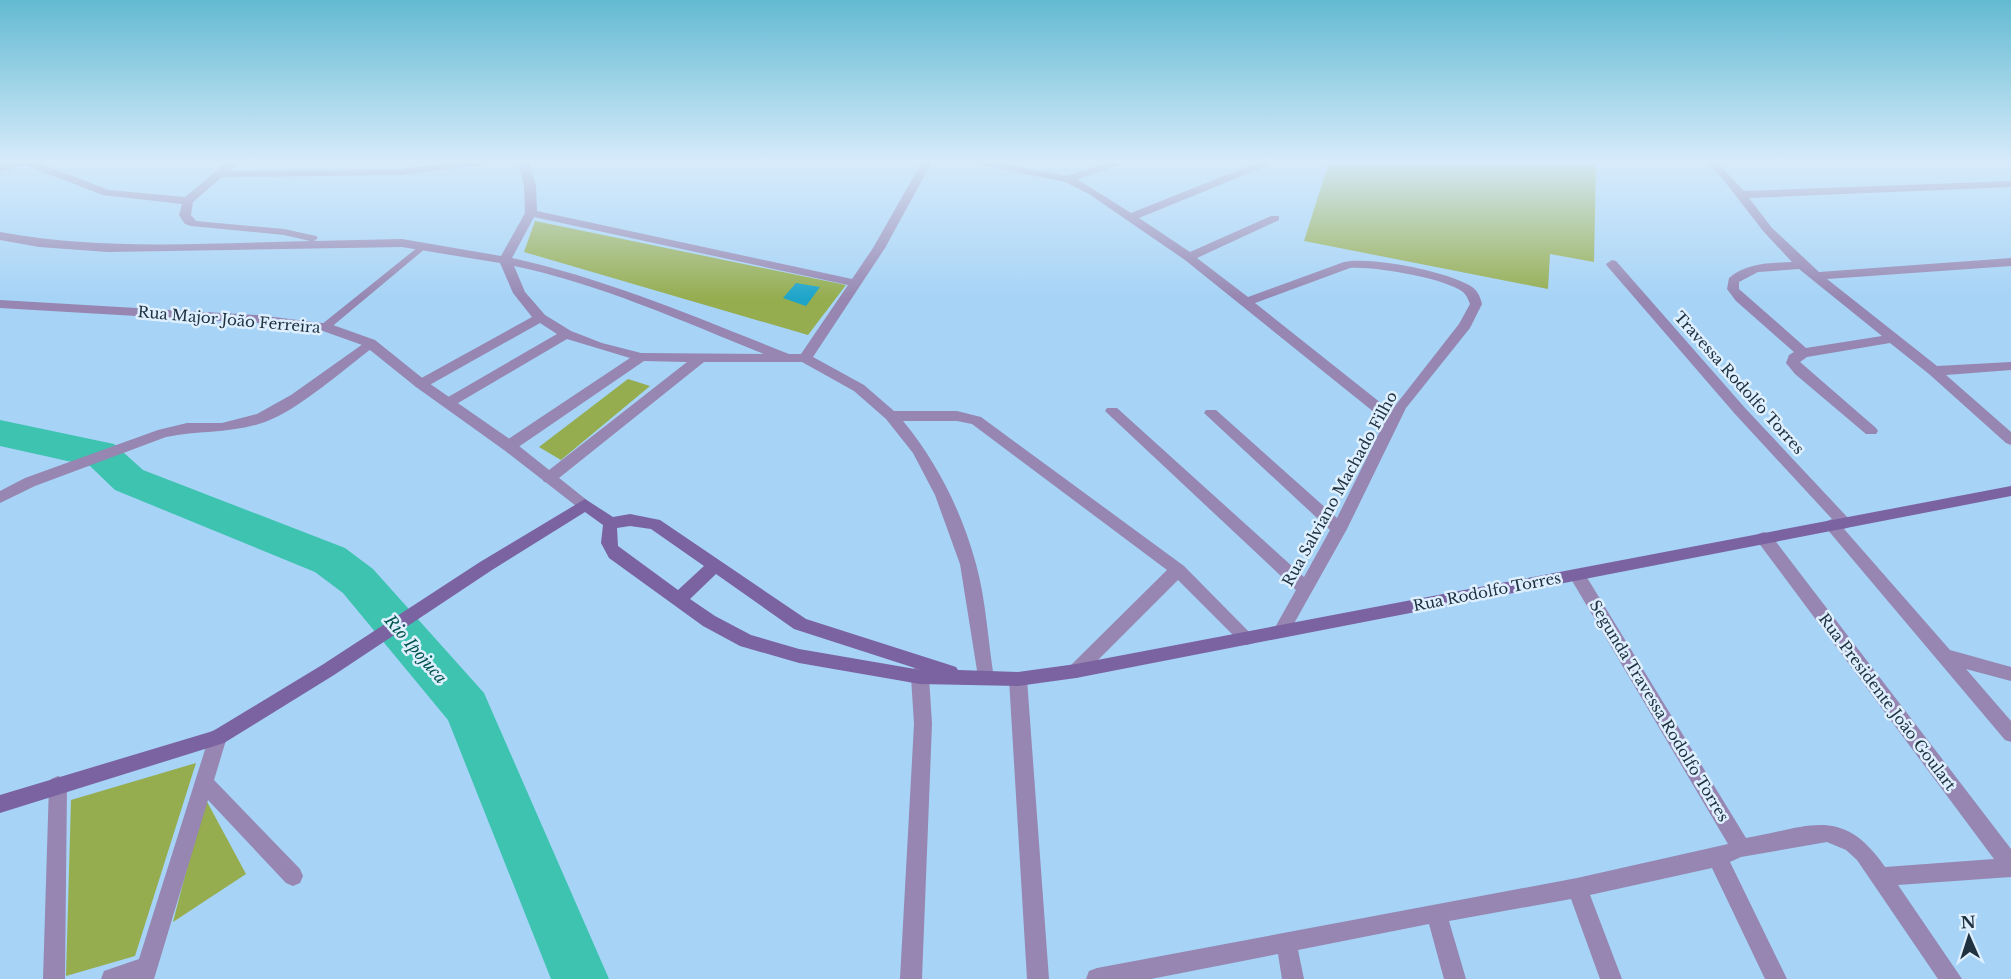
<svg xmlns="http://www.w3.org/2000/svg" width="2011" height="979" font-family="'Libre Baskerville',serif">
  <style>
    .green { fill: #95ad4f }
    .lines { fill: none; stroke-linecap: round; stroke-linejoin: round }
    .river { fill: #3dc3b0; fill-rule: evenodd }
    .building { fill: #1da4c8 }
    .service { fill: #9686b1; fill-rule: evenodd }
    .minor { fill: #9686b1; fill-rule: evenodd }
    .tertiary { fill: #9686b1; fill-rule: evenodd }
    .secondary { fill: #7b62a1; fill-rule: evenodd }
    .labels { text-anchor: middle; stroke-width: 5; stroke-linejoin: round; paint-order: stroke }
    .street-label { font-size: 15px; fill: #20323f; stroke: #def0ff }
    .water-label { font-size: 16px; font-style: italic; fill: #015349; stroke: #def0ff }
  </style>
  <rect width="100%" height="100%" fill="#a6d3f6"/>
  <path class="green" d="M1329,162H1596L1594,262L1550,254L1548,289L1304,241Z
    M535,221L846,285L808,335L524,252Z
    M628,379L650,386L561,460L539,447Z
    M196,763L135,956L66,976L71,800Z
    M205,798L246,874L173,922Z"/>
  <g class="lines">
    <path class="river" d="M0,420L114,444L143,470L345,548L373,569L484,693L609,979H551L448,720L343,593L315,572L115,490L90,466L0,446Z"/>
  </g>
  <path class="building" d="M796,283L820,287L806,306L783,298Z"/>
  <g class="lines">
    <path class="service" d="M423,243L428,246L426,248L329,329H321L320,327L321,325Z"/>
    <path class="minor" d="M12,162H36L109,190L185,197L227,162H238L230,171L401,169L461,162H489L484,165L401,175L222,177L193,202L191,215L196,221L284,229L316,236L318,238L314,241L402,239L501,256L525,213L524,185L518,162H528L536,185L537,211L852,279L873,248L922,162H932L885,248L813,357L864,385L894,411H957L981,417L1184,566L1255,638L1253,643L1247,645L1241,643L1178,580L1082,676L1076,678L1070,676L1067,671L1070,666L1167,570L972,424L957,421H903C937,462 962,512 976,564C986,600 988,641 994,678L991,683L985,685L979,683L960,564L935,495L913,453L886,419L854,391L802,362H704L554,482H544L542,478L544,474L687,362L644,361L514,450H504L502,446L504,442L630,358L567,339L453,406H443L441,403L443,400L557,334L540,323L426,387H416L414,384L416,381L532,317L513,293L500,263L402,247L108,252L39,247L0,240V232C102,251 206,243 310,241L284,235L191,226L185,224L179,215L182,204L103,195L25,165L0,172V165ZM534,217L848,285L801,354H789C698,318 607,279 512,258ZM514,266C600,284 682,321 764,354L641,353L602,343L571,331L545,315L525,292Z
      M977,162H996L1067,176L1110,162H1124L1123,164L1077,179L1131,213L1259,162H1272L1271,164L1139,218L1190,252L1271,216H1279V220L1197,258L1248,297L1344,262C1370,256 1445,271 1469,285C1477,289 1480,296 1482,304L1470,328L1406,408L1347,529L1287,636L1281,638L1275,636L1273,631L1296,590L1105,411L1107,408H1117L1304,577L1330,530L1204,413L1206,410H1216L1337,518L1385,421L1185,260L1089,194L1065,182L982,165ZM1350,268C1373,266 1445,278 1463,292C1467,296 1468,299 1470,304L1459,324L1391,411L1255,303Z
      M1706,162H1717L1744,191L2011,181V187L1749,198L1772,228L1819,272L2011,258V266L1827,279L1937,366L2011,362V370L1946,375L2011,432V445L2006,443L1929,374L1890,343L1807,357L1800,362L1876,428L1878,431L1876,434H1866L1795,374L1786,363L1789,355L1794,352L1736,301L1727,289L1729,278C1746,263 1770,263 1792,262L1764,232L1722,178ZM1799,269L1882,336L1806,348L1739,289V282L1758,272Z
      M1612,260L1616,261L1745,408L1849,519L1852,523L1849,527L1844,529L1950,650L2011,667V681L1966,669L2011,721V742L2005,740L1827,529L1824,525L1827,521L1832,519L1735,414L1608,267L1606,264Z
      M370,339L377,343L375,346C344,369 300,409 265,422C231,434 200,430 166,437L35,486L0,503V491L25,478L158,430L187,423H222L257,414L291,395Z
      M1764,532L1770,534L2011,849V877L1898,885L1962,979H1938L1857,860L1846,850L1827,842L1741,857L1730,862L1787,979H1765L1712,868L1590,895L1622,979H1600L1571,899L1449,921L1466,979H1444L1429,924L1298,950L1304,979H1282L1278,954L1151,979H1086L1089,971L1097,968L1577,878L1728,844L1571,579L1569,575L1571,571L1577,569L1583,571L1746,838C1810,827 1842,805 1885,867L1994,859L1758,542L1756,538L1758,534Z
      M923,658L929,660L932,665L929,677L932,724L922,979H900L914,724L911,677L917,660Z
      M1018,672L1024,674L1027,679L1049,979H1027L1009,679L1012,674Z
      M218,729L224,731L227,737L214,780L300,869L303,876L300,883L293,886L286,883L208,800L154,979H101L104,971L139,959L209,737L212,731Z
      M58,776L65,779L67,785L65,979H43L49,785L51,779Z"/>
    <path class="tertiary" d="M0,300L257,315L330,324L375,340L426,381L514,442L593,505L590,509H580L504,450L416,387L365,346L323,331L257,323L0,308Z"/>
    <path class="secondary" d="M2011,486V496L1076,678L1018,686L920,684L799,663L740,646L703,626L609,558L601,543L603,525L585,512L492,570L334,675L224,743L0,813V795L213,731L322,665L480,562L585,499L613,517L630,514L660,520L806,619L950,665L956,667L958,670L1018,672L1076,664ZM630,526L651,529L704,566L678,590L618,546L617,528ZM716,574L794,629L921,670L799,649L751,635L715,616L690,599Z"/>
  </g>
  <linearGradient id="sky" x2="0" y2="1"><stop stop-color="#63bad2"/><stop offset="0.54" stop-color="#d7ebfb"/><stop offset="1" stop-color="#d7ebfb" stop-opacity="0"/></linearGradient>
  <rect width="2011" height="299" fill="url(#sky)"/>
  <g class="labels">
    <g class="street-label">
      <text transform="translate(229 320) rotate(5)" y="5">Rua Major João Ferreira</text>
      <text transform="translate(1739 383) rotate(48)" y="5">Travessa Rodolfo Torres</text>
      <text transform="translate(1340 489) rotate(-61)" y="5">Rua Salviano Machado Filho</text>
      <text transform="translate(1487 592) rotate(-11)" y="5">Rua Rodolfo Torres</text>
      <text transform="translate(1887 702) rotate(53)" y="5">Rua Presidente João Goulart</text>
      <text transform="translate(1659 711) rotate(59)" y="5">Segunda Travessa Rodolfo Torres</text>
    </g>
    <g class="water-label">
      <text transform="translate(416 649) rotate(49)" y="6">Rio Ipojuca</text>
    </g>
  </g>
  <g transform="translate(1969 937) rotate(357)" stroke="#def0ff" stroke-width="4.5" paint-order="stroke">
  <path d="M0-4.5L10 22L0 15L-10 22Z" fill="#20323f"/>
  <text y="-9" font-size="16" font-weight="bold" text-anchor="middle" fill="#20323f">N</text>
  </g>
</svg>
